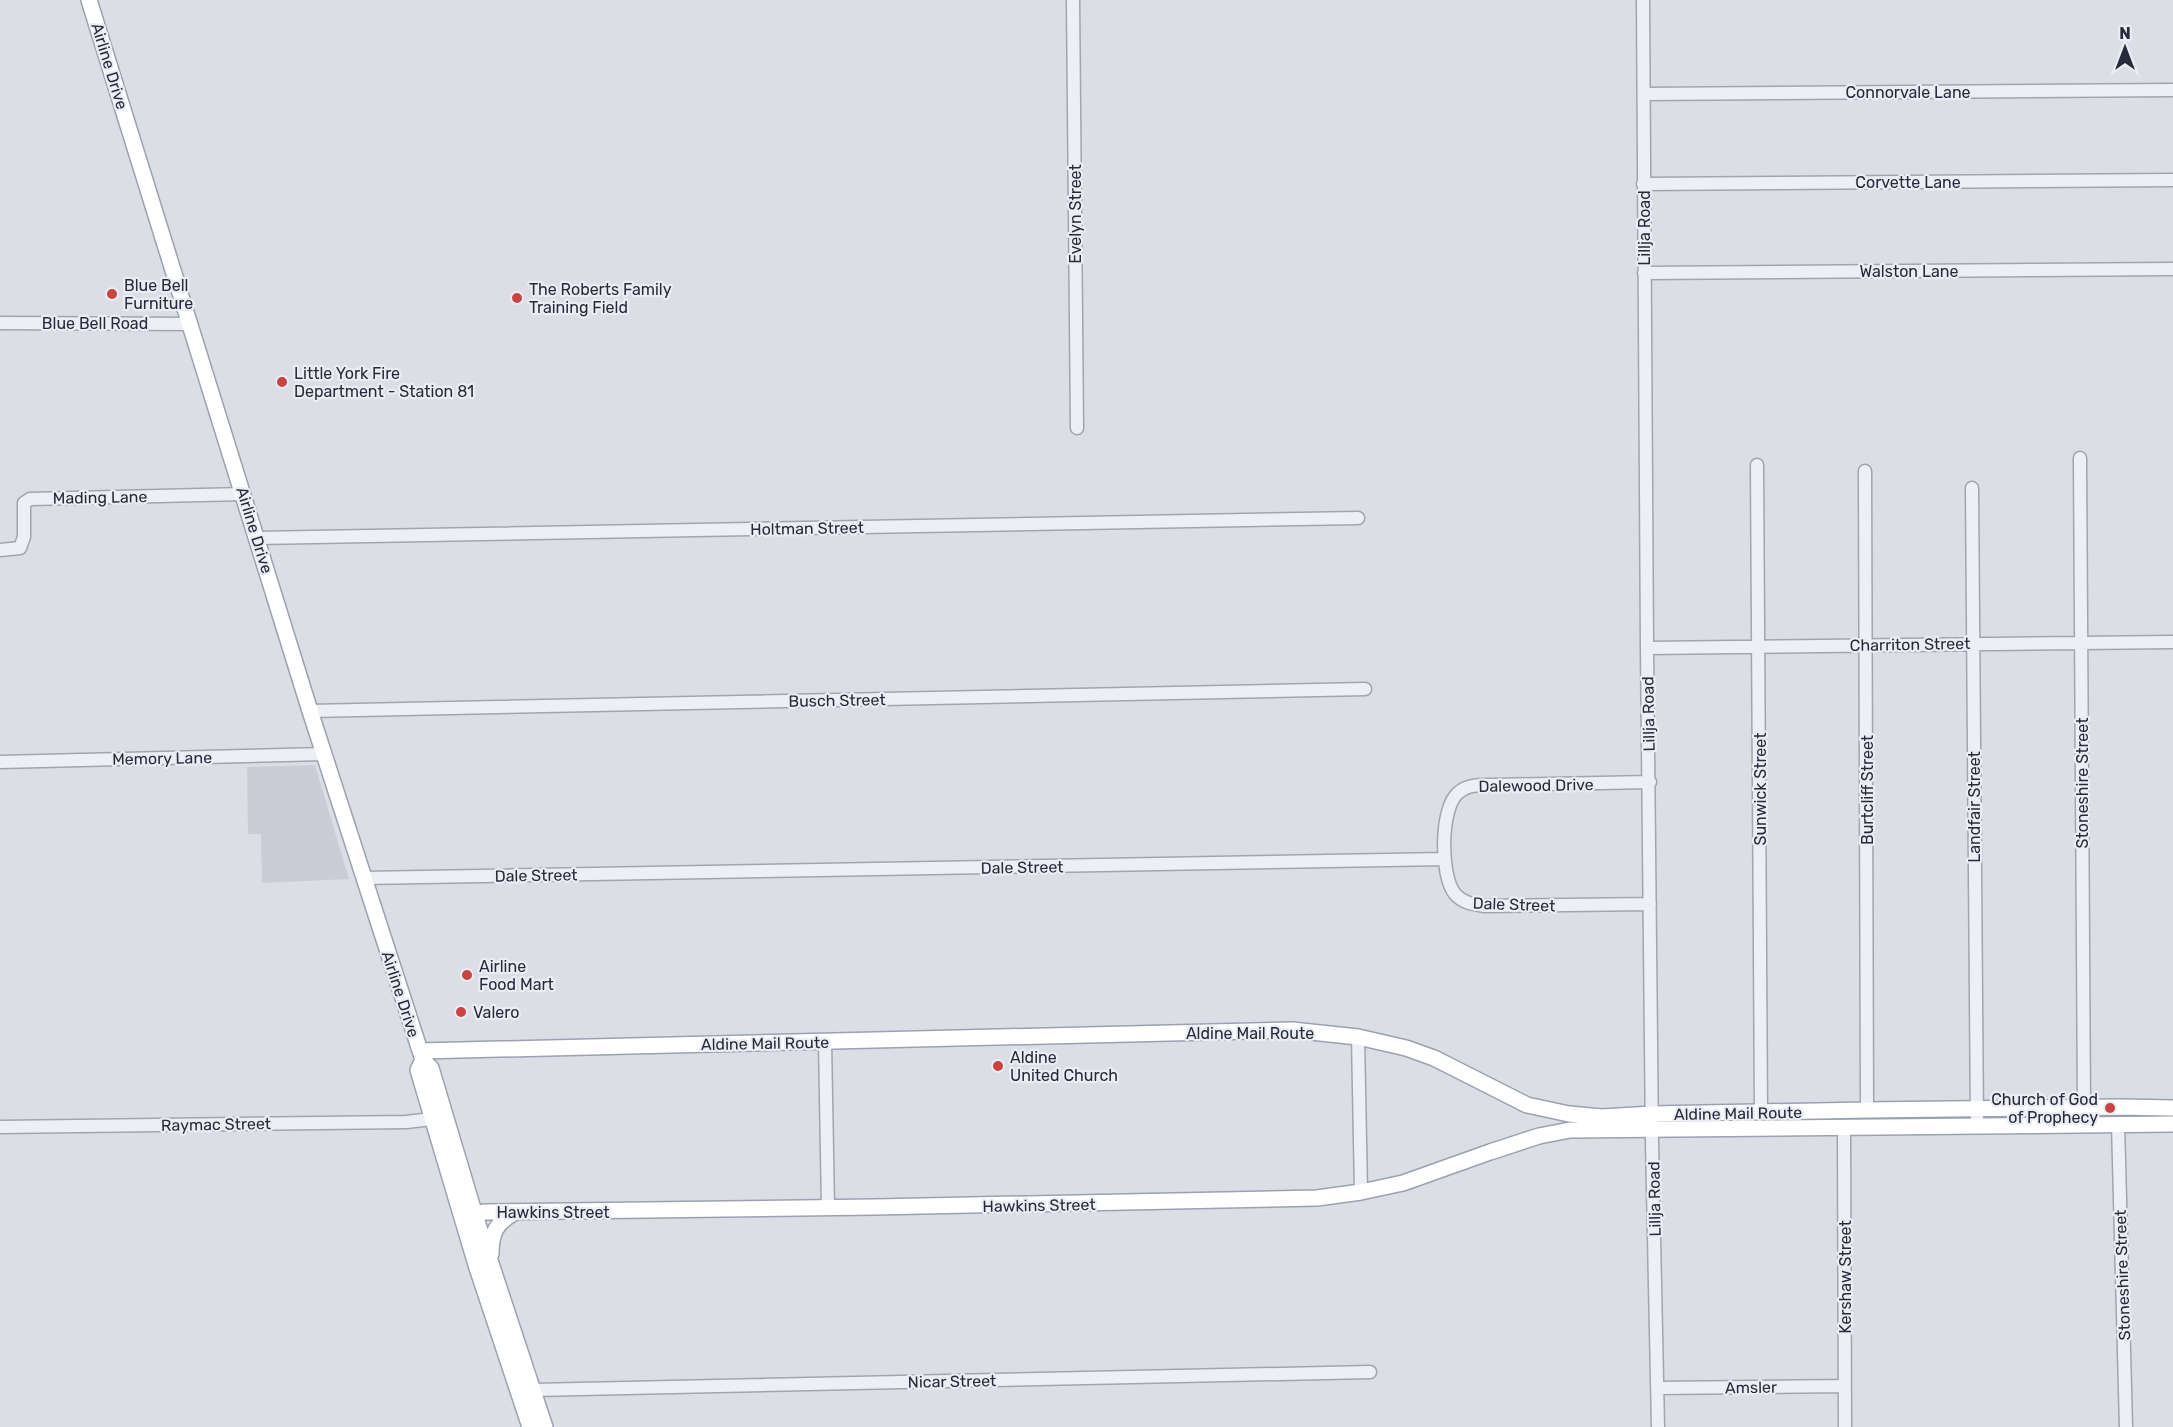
<svg xmlns="http://www.w3.org/2000/svg" width="2173" height="1427" font-family="Rubik,sans-serif">
  <style>
    .built { fill: #cacdd7 }
    .lines { fill: none; stroke-linecap: round; stroke-linejoin: round }
    .minor-casing { stroke: #a2a4af; stroke-width: 15 }
    .major-casing { stroke: #9ba1b1; stroke-width: 18 }
    .minor { stroke: #eeeff4; stroke-width: 12 }
    .major { stroke: #fff; stroke-width: 15 }
    .poi-dot { fill: #ca4241; stroke: #ebedf4; stroke-width: 2 }
    .labels { text-anchor: middle; stroke-width: 4.5; stroke-linejoin: round; paint-order: stroke }
    .street-label { font-size: 16px; fill: #262a3b; stroke: #ebedf4 }
    .poi-label { font-size: 16px; fill: #262a3b; stroke: #ebedf4; text-anchor: start }
  </style>
  <rect width="100%" height="100%" fill="#dcdee6"/>
  <path class="built" d="M315,765L349,879L262,883L261,834H248L247,767Z"/>
  <g class="lines">
    <g class="minor-casing">
      <path id="minor" d="M1073,0L1077,428
        M1643,0L1647,648L1652,1142L1658,1427
        M1644,94L2173,90
        M1643,184L2173,180
        M1644,273L2173,269
        M0,323L190,324
        M2080,458L2084,1108
        M1757,465L1761,1113
        M1865,471L1867,1110
        M1972,488L1977,1126
        M257,538L1358,518
        M0,550L20,548L24,537V503L30,499L244,494
        M1647,648L2173,642
        M310,711L1365,689
        M0,762L324,754
        M1650,782L1493,785C1481,785 1468,784 1458,793C1440,808 1440,876 1455,894C1463,903 1472,904 1484,906L1650,904
        M364,878L1445,859
        M1358,1037L1361,1192
        M825,1042L828,1208
        M2118,1123L2126,1427
        M0,1127L406,1122L432,1119
        M1844,1127L1845,1427
        M1657,1388L1845,1386
        M534,1390L1370,1372"/>
    </g>
    <g class="major-casing">
      <path id="major" d="M89,0L310,711L423,1060L431,1068L474,1212L545,1427
        M420,1051L1292,1030L1358,1037L1406,1048L1434,1058L1527,1105L1569,1114L1602,1117L1652,1114L1867,1110L2121,1107L2173,1108
        M423,1060L418,1070L477,1268L530,1427
        M462,1215L485,1212L875,1207L1317,1198L1361,1192L1403,1183L1490,1152L1539,1136L1570,1130L2173,1124
        M491,1254C491,1233 496,1223 514,1213"/>
    </g>
    <use href="#minor" class="minor"/>
    <use href="#major" class="major"/>
  </g>
  <g class="poi-dot">
    <circle cx="112" cy="294" r="6"/>
    <circle cx="517" cy="298" r="6"/>
    <circle cx="282" cy="382" r="6"/>
    <circle cx="467" cy="975" r="6"/>
    <circle cx="461" cy="1012" r="6"/>
    <circle cx="998" cy="1066" r="6"/>
    <circle cx="2110" cy="1108" r="6"/>
  </g>
  <g class="labels">
    <g class="street-label">
      <text transform="translate(110 66) rotate(73)" y="6">Airline Drive</text>
      <text x="1908" y="98">Connorvale Lane</text>
      <text x="1908" y="188">Corvette Lane</text>
      <text transform="translate(1075 214) rotate(-90)" y="6">Evelyn Street</text>
      <text transform="translate(1644 228) rotate(-90)" y="6">Lillja Road</text>
      <text x="1909" y="277">Walston Lane</text>
      <text x="95" y="329">Blue Bell Road</text>
      <text transform="translate(100 497) rotate(-1)" y="6">Mading Lane</text>
      <text transform="translate(807 528) rotate(-1)" y="6">Holtman Street</text>
      <text transform="translate(255 530) rotate(73)" y="6">Airline Drive</text>
      <text transform="translate(1910 644) rotate(-1)" y="6">Charriton Street</text>
      <text transform="translate(837 700) rotate(-1)" y="6">Busch Street</text>
      <text transform="translate(1648 714) rotate(-91)" y="6">Lillja Road</text>
      <text transform="translate(162 758) rotate(-1)" y="6">Memory Lane</text>
      <text transform="translate(2082 783) rotate(-90)" y="6">Stoneshire Street</text>
      <text transform="translate(1536 785) rotate(-1)" y="6">Dalewood Drive</text>
      <text transform="translate(1760 789) rotate(-90)" y="6">Sunwick Street</text>
      <text transform="translate(1867 790) rotate(-90)" y="6">Burtcliff Street</text>
      <text transform="translate(1974 807) rotate(-90)" y="6">Landfair Street</text>
      <text transform="translate(1022 867) rotate(-1)" y="6">Dale Street</text>
      <text transform="translate(536 875) rotate(-1)" y="6">Dale Street</text>
      <text transform="translate(1514 904) rotate(2)" y="6">Dale Street</text>
      <text transform="translate(401 994) rotate(72)" y="6">Airline Drive</text>
      <text x="1250" y="1039">Aldine Mail Route</text>
      <text transform="translate(765 1043) rotate(-1)" y="6">Aldine Mail Route</text>
      <text transform="translate(1738 1113) rotate(-1)" y="6">Aldine Mail Route</text>
      <text transform="translate(216 1124) rotate(-1)" y="6">Raymac Street</text>
      <text transform="translate(1654 1199) rotate(-91)" y="6">Lillja Road</text>
      <text transform="translate(1039 1205) rotate(-1)" y="6">Hawkins Street</text>
      <text x="553" y="1218">Hawkins Street</text>
      <text transform="translate(2122 1275) rotate(-92)" y="6">Stoneshire Street</text>
      <text transform="translate(1845 1277) rotate(-90)" y="6">Kershaw Street</text>
      <text transform="translate(952 1381) rotate(-1)" y="6">Nicar Street</text>
      <text transform="translate(1751 1387) rotate(-1)" y="6">Amsler</text>
    </g>
    <g class="poi-label">
      <text x="124" y="291">Blue Bell<tspan x="124" dy="18">Furniture</tspan></text>
      <text x="529" y="295">The Roberts Family<tspan x="529" dy="18">Training Field</tspan></text>
      <text x="294" y="379">Little York Fire<tspan x="294" dy="18">Department - Station 81</tspan></text>
      <text x="479" y="972">Airline<tspan x="479" dy="18">Food Mart</tspan></text>
      <text x="473" y="1018">Valero</text>
      <text x="1010" y="1063">Aldine<tspan x="1010" dy="18">United Church</tspan></text>
      <text x="2098" y="1105" text-anchor="end">Church of God<tspan x="2098" dy="18">of Prophecy</tspan></text>
    </g>
  </g>
  <g transform="translate(2125 48)" stroke="#ebedf4" stroke-width="4.5" paint-order="stroke">
  <path d="M0-4.5L10 22L0 15L-10 22Z" fill="#262a3b"/>
  <text y="-9" font-size="16" font-weight="bold" text-anchor="middle" fill="#262a3b">N</text>
  </g>
</svg>
